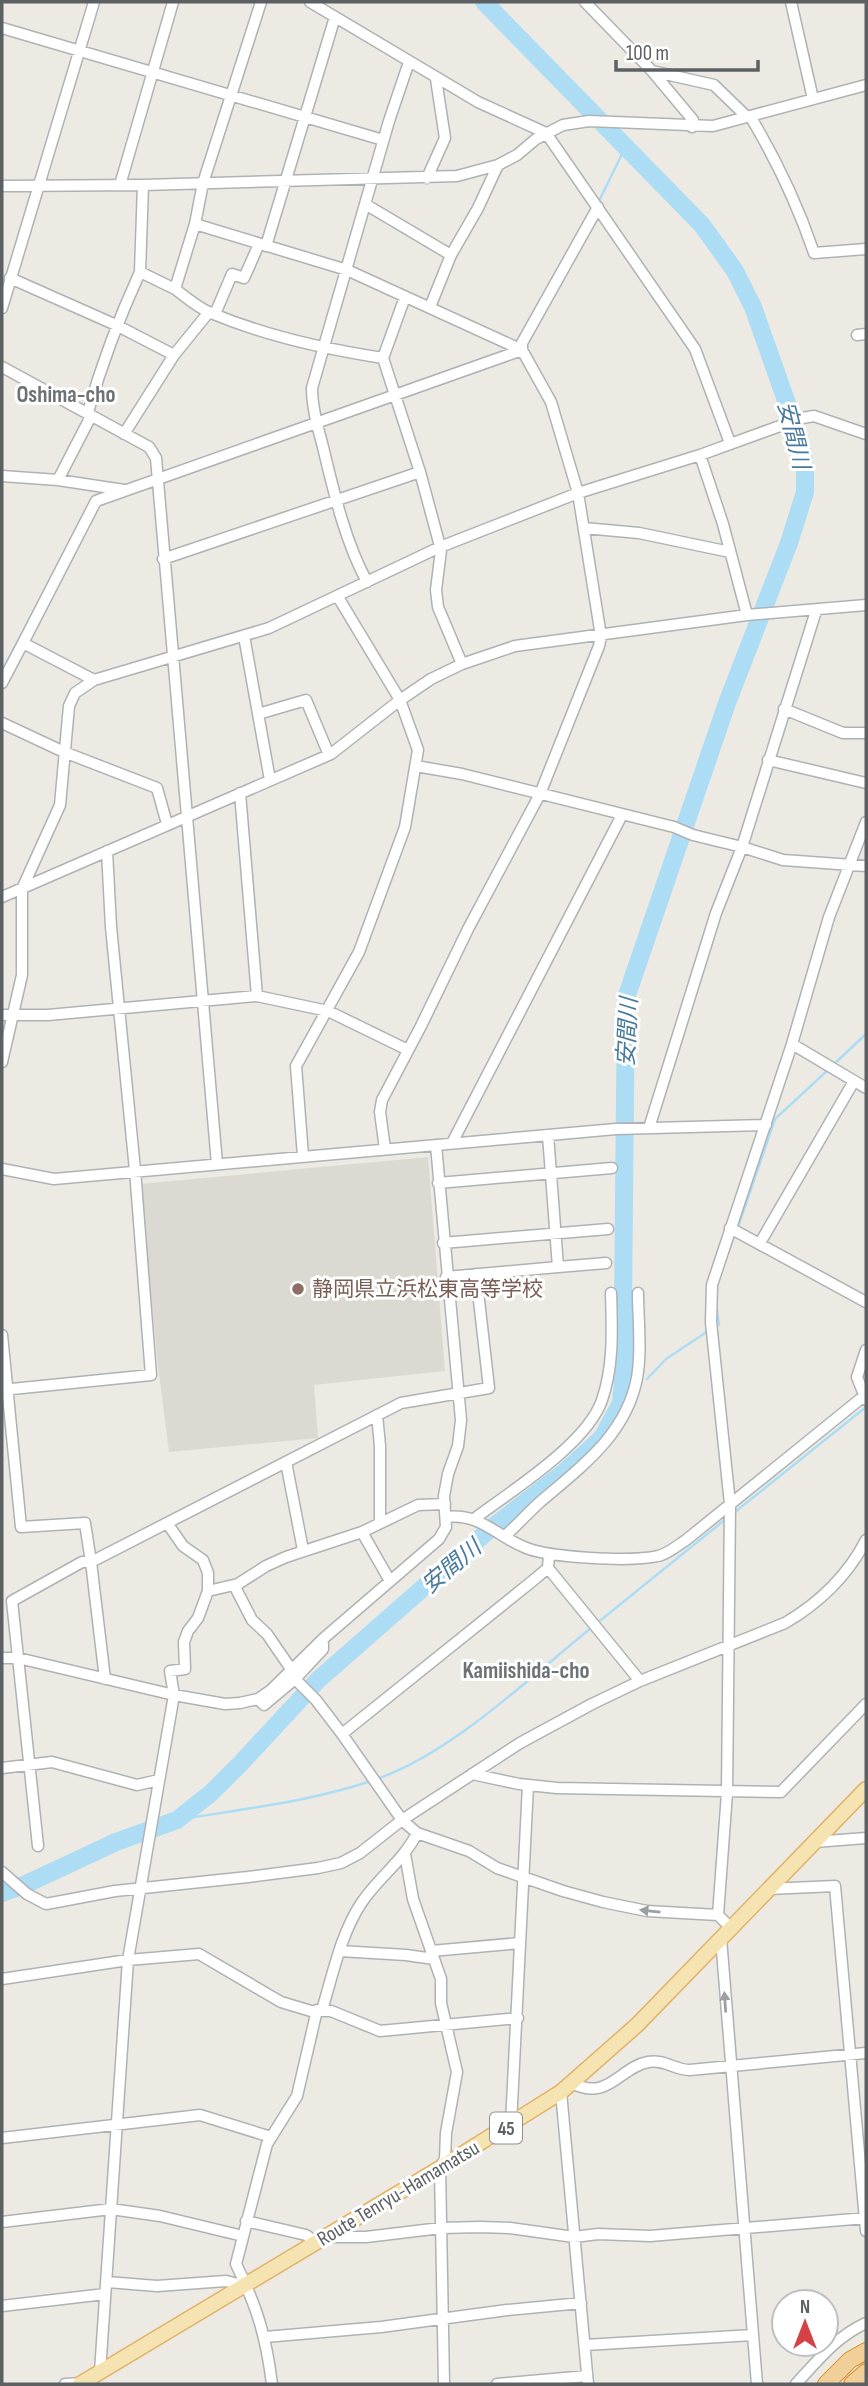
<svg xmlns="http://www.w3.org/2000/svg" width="868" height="2386" font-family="'Sofia Sans Condensed','Noto Sans JP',sans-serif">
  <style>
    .education { fill: #dcd9d3 }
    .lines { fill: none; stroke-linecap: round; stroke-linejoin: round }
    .stream { stroke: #acddf5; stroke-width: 2.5 }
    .river { stroke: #acddf5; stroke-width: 18 }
    .minor-casing { stroke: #afb2b5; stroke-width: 13 }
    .major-casing { stroke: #e1b369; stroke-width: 17 }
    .highway-casing { stroke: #d6881b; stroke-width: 18 }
    .minor { stroke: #fff; stroke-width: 10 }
    .major { stroke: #f5e3b1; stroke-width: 14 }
    .highway { stroke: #f0d098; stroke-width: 16 }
    .oneway { fill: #9da0a1 }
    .education-dot { fill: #8d6e63; stroke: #fff; stroke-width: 2.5 }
    .labels { text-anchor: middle; stroke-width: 6; stroke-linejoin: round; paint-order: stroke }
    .shield { fill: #fff; stroke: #8d9092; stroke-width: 2 }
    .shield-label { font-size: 19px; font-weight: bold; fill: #5c6063 }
    .education-label { font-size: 21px; fill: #785e54; stroke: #fff; text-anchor: start }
    .street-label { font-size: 21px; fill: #5c6063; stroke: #fff }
    .neighbourhood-label { font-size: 23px; font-weight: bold; fill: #6d7275; stroke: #fff }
    .water-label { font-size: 23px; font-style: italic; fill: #487a9c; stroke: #fff }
  </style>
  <rect width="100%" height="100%" fill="#edeae4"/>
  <path class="education" d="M428,1157L445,1371L314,1385L318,1438L169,1452L158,1366L140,1184Z"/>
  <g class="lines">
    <path class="stream" d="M598,203L626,146
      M7,662L27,624
      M833,1065L866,1034
      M738,1227L775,1119L828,1070
      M728,1253L734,1236
      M714,1328L719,1325L716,1303
      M647,1379L666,1359L708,1331
      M735,1512L866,1407
      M596,1624L727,1518
      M377,1779C453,1752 528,1679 591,1628
      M177,1820C241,1809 309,1802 371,1781"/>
    <path class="river" d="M2,1893L24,1885L116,1842L177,1820L211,1793L241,1763L318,1680L489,1530L567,1470L602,1438L621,1403L625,1359L623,1302L626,998L727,703L789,543L805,492V469L801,443L753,307L735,271L702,225L484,2"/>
    <g class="minor-casing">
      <path id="minor" d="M261,2L203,183L195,224L347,270L522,350L551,402L578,493L601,636L599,646L540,794L468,929L421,1026L382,1100L380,1112L385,1149
        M310,2L478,102L546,133L695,349L730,443
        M585,2L652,71L693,120L692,127
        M791,2L813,99
        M2,28L383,140
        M652,71L714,85L747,117
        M750,116C777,161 797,203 814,253L866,249
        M427,178L445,138L436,79
        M120,185L173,2
        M143,185L140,272L175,289L195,224
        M2,186L143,185L457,176L498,165L517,155L536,139L563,125L589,121L713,126L866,85
        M365,204L451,255
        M266,246L335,17
        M10,278L116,325L174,355
        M175,289C186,297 198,308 211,313C266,336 324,349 383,358
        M405,297L383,358L420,472L441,550L436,590L438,607L462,664
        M430,307L451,255L478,208L498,165
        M2,308L94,2
        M215,314L232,274L244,278L259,244
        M857,335L866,334
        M2,367L149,447L156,458L217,1164
        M124,434L174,355L209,312
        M700,455L723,524L747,615
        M2,476L58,480L124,490
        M58,480L90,418L88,412C102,363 119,318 140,272
        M584,528L639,533L730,552
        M163,559L420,472
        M367,582C345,541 334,493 323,447C318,428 312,408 312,388L389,121L409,62
        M244,636L270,780
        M23,643L96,501L522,350V343L598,207
        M2,683L23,643L94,680L269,628L440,547L578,493L700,455L802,418L814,416L866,434
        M784,709L843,733H866
        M258,714L306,700L329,755
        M2,723L64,752L157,788L167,824
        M768,760L866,783
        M416,766L462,774L674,827L693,835L742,847L783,860L866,866
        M240,793L257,996
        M2,897L331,754L400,700L431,679L462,664L515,646L747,615L866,605
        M2,1015H48L257,996L328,1011L408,1050
        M792,1044L866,1088
        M2,1062L22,975V889L60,805L69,706L75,693L94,680
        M649,1128L716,913L742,847L816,611
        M452,1143L622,815
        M303,1156L296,1066L359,952L405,827L418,750L400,700L338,597
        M2,1169L54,1179L616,1129L766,1125
        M438,1183L612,1168
        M730,1228L866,1302
        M443,1243L608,1229
        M760,1243L854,1081
        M558,1267L606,1263
        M446,1277L558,1267L548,1135
        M2,1335L21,1527L85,1523L91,1562H82L12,1601L38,1846
        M2,1390L151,1375L135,1170L111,927L107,851
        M866,1400L857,1377L866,1350
        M377,1415L380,1446V1522
        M286,1462L303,1550
        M446,1517C480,1513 495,1535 524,1547C548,1558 632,1562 658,1556C668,1554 678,1545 686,1540L864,1396
        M474,1519C511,1491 587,1444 602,1400C614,1365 612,1329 611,1293
        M362,1532L390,1581
        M505,1536C517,1525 528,1513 540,1502C581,1467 626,1435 637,1378C642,1351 638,1320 638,1293
        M548,1568L640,1681
        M234,1585L252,1620L267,1634L291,1669
        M208,1591L238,1584L266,1566L286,1557L362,1532L418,1505L445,1504
        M2,1658H18L174,1695L225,1704L240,1703L258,1699L271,1690L324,1638L439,1539L446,1527L444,1496L448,1474L458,1446L461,1420L436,1145
        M105,1679L91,1562L401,1403L489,1388L476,1274
        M295,1679L316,1700L342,1734L402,1820L417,1833L469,1851L497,1868L563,1891L603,1902L647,1911L718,1915
        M258,1699L264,1705L295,1679L323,1649V1644
        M342,1734L530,1583L548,1568L549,1554
        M2,1768L52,1762L137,1785L159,1780
        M472,1774L519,1784L557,1788L781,1792L866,1704
        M814,1842L866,1838
        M405,1854L413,1899L441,1979V2003L457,2072L446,2133L445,2159L440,2168L444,2384
        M2,1872L27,1894L46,1904L115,1891L248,1877L318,1868L341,1863L360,1853L402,1820L520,1743L592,1704L640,1681L785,1623C819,1603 848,1575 866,1540
        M768,1889L835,1886L866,2231
        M730,1927L718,1915L727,1793L730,1504L711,1322L712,1285L792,1044L829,917L866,822
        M721,1938L753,2335
        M340,1951L406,1955L434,1959
        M431,1951L520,1943
        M2,1979L128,1960L199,1954L281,2002L311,2011H331L380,2031L518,2018
        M322,2010C333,1974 341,1933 362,1902C379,1877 404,1860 417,1833
        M572,2083C608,2102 620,2067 648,2062C664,2059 675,2070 690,2070L866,2053
        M561,2092L588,2384
        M511,2124L528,1785
        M2,2138L200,2115L271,2137
        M246,2221L306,2235L317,2243
        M2,2222L111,2209L160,2216L243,2236
        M326,2237H366L441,2228L480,2227L510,2228L574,2237L598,2234L650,2236L866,2218
        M107,2282L157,2286L226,2281L246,2286
        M2,2306L105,2294
        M265,2337L381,2327L507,2310L581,2303
        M585,2345L753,2335L757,2384
        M100,2372L128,1960L174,1695L170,1671L185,1669L184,1642L188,1631L198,1618L208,1591V1573L203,1560L183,1546L167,1523
        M65,2384L82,2383
        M272,2384C266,2336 257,2307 236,2264L267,2144L297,2096L317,2010
        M497,2384L587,2376
        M796,2384C818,2360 836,2337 866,2323"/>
    </g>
    <g class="major-casing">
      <path id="major" d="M80,2384L440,2168L561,2092L637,2025L866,1789"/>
    </g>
    <g class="highway-casing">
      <path id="highway" d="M826,2384L850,2360L866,2351
        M852,2384L866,2372"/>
    </g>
    <use href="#minor" class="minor"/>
    <use href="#major" class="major"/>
    <use href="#highway" class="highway"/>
  </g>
  <defs><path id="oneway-solid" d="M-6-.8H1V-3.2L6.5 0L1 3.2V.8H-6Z" transform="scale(1.75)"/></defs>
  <g class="oneway">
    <use href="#oneway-solid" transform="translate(650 1911) rotate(-174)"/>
    <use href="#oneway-solid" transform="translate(725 2002) rotate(-94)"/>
  </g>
  <circle class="education-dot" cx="298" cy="1289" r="7"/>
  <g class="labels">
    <rect class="shield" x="490" y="2112.5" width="32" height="31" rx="5"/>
    <g class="shield-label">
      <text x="506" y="2135">45</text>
    </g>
    <g class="education-label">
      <text x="312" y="1296">静岡県立浜松東高等学校</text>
    </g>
    <g class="street-label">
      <text transform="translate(398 2193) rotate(-31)" y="7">Route Tenryu-Hamamatsu</text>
    </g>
    <g class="neighbourhood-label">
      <text x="66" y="402">Oshima-cho</text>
      <text x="526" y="1678">Kamiishida-cho</text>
    </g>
    <g class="water-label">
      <text transform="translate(794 435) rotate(76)" y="8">安間川</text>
      <text transform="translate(627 1032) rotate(-87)" y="8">安間川</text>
      <text transform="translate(451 1566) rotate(-40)" y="8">安間川</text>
    </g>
  </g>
  <rect width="868" height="2386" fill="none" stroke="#5c6063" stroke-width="7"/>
  <g transform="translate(805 2323)"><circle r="33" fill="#ffffff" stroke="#bebfc1" stroke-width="2"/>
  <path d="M0-5L12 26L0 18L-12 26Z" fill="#d54246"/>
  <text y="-10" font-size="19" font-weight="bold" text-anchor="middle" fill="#5c6063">N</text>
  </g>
  <path d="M616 60v10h142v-10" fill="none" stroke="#5c6063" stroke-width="3.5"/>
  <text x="626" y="60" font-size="21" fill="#5c6063" stroke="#ffffff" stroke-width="5" paint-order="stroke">100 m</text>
</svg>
